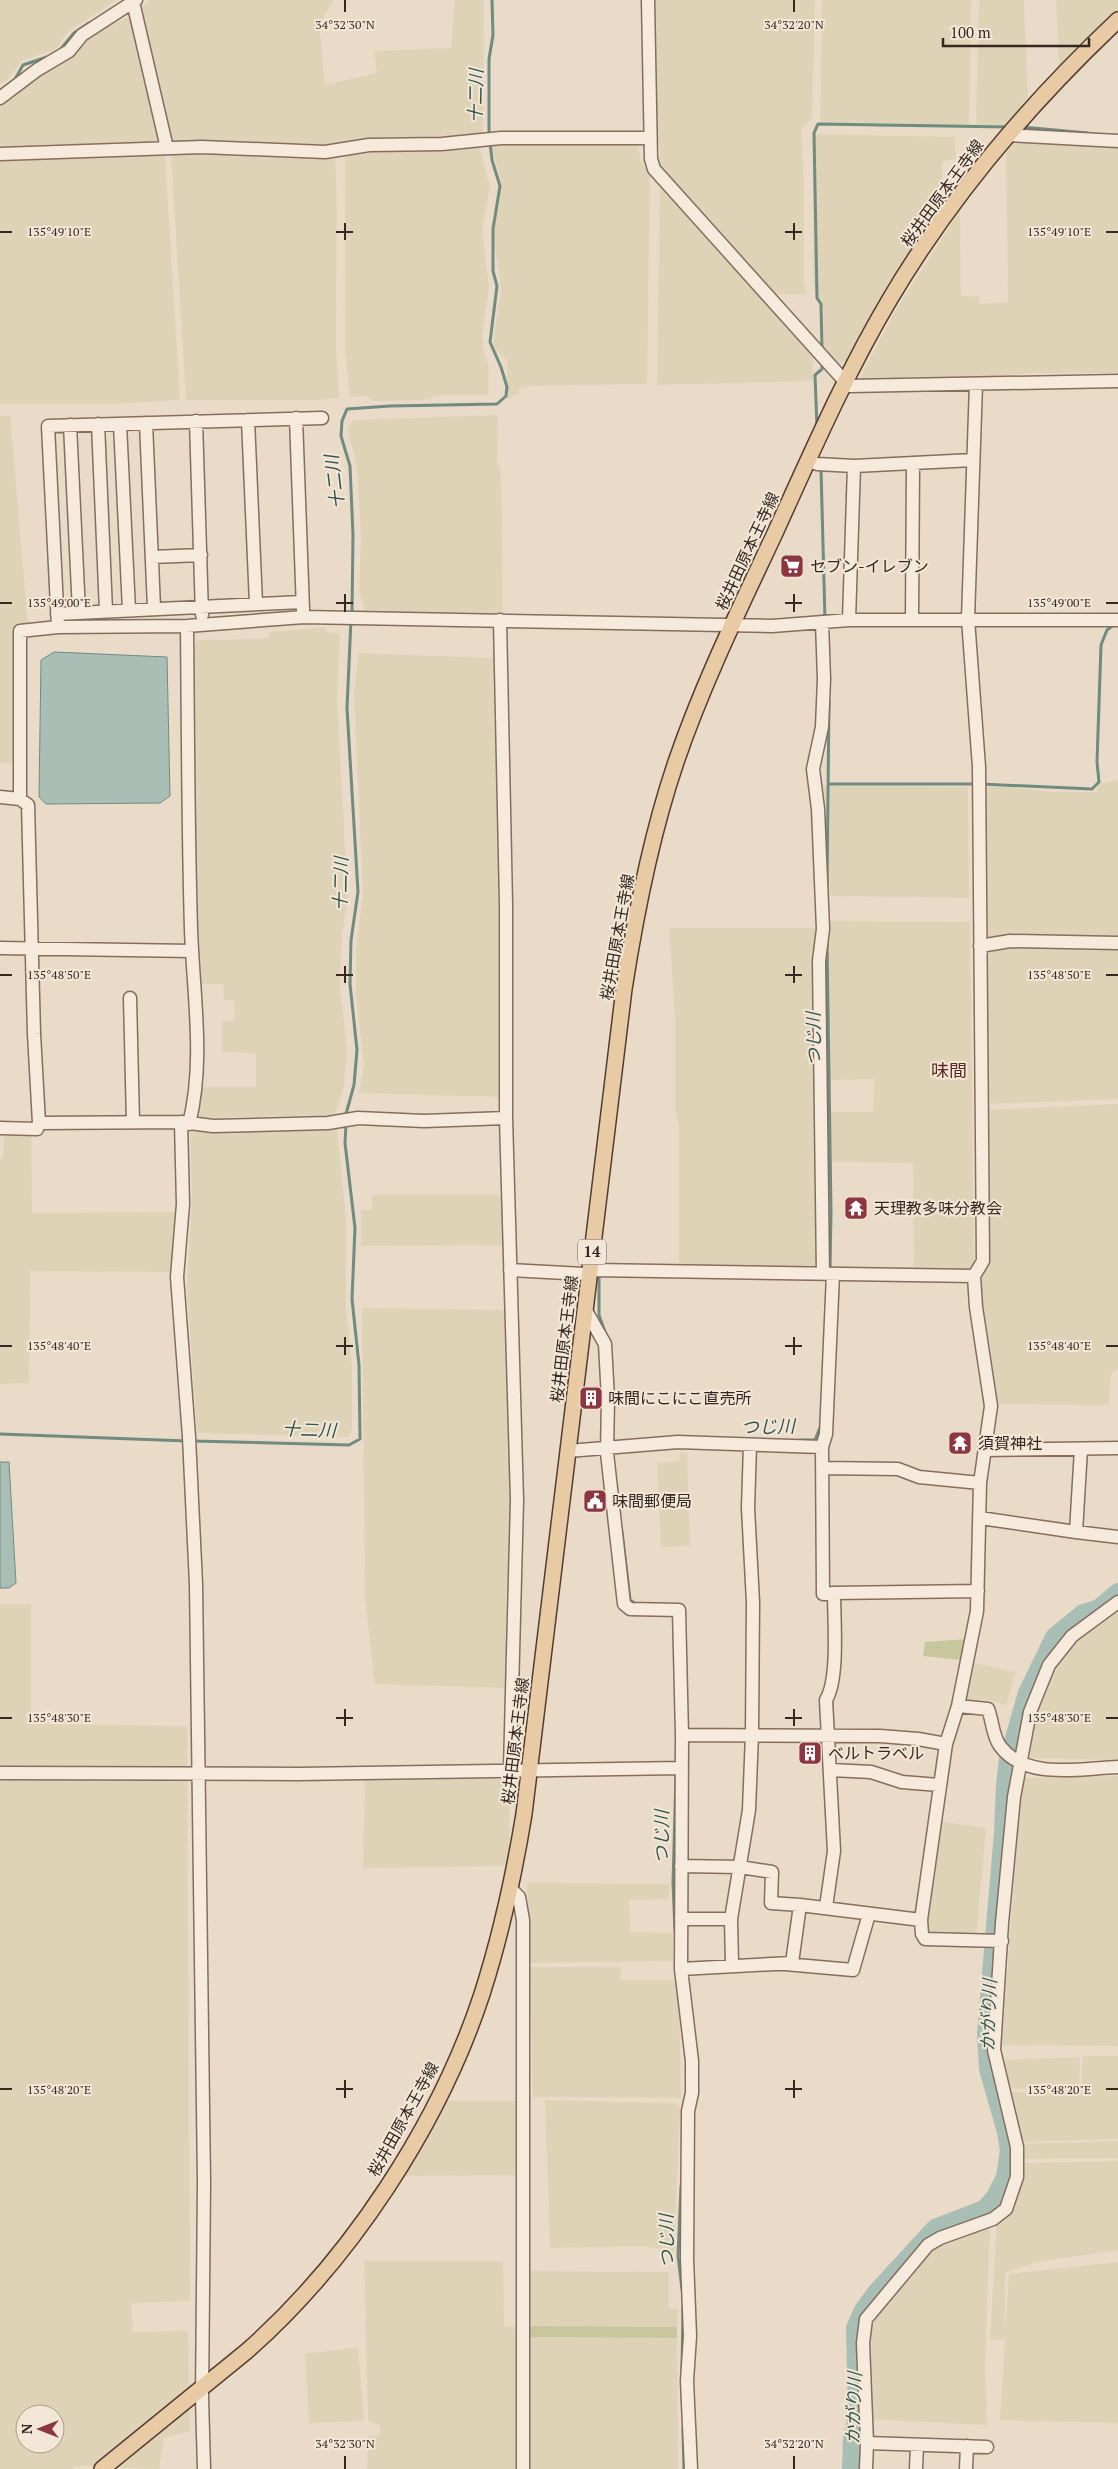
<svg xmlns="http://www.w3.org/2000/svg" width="1118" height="2469" font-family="'PT Serif','Noto Sans JP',serif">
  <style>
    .farmland { fill: #ded3b6; fill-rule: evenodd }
    .green { fill: #c7c69d }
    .water { fill: #a9beb5; stroke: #708c81 }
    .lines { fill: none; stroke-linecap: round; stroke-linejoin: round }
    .stream { stroke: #708c81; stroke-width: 3 }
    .river { stroke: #a9beb5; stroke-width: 18 }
    .minor-casing { stroke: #846e5f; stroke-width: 15 }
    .major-casing { stroke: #523d33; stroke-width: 18 }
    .minor { stroke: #f5eadb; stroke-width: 12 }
    .major { stroke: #e8cba5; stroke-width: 15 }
    .ticks { fill: none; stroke: #362821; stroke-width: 2 }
    .labels { text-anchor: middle; stroke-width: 4; stroke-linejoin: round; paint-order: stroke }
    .shield { fill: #f2e7d7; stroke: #6e6158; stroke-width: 1 }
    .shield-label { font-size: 15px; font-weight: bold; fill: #362821 }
    .street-label { font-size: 16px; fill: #362821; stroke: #f2e7d7 }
    .poi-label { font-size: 16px; fill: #362821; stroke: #f2e7d7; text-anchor: start }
    .water-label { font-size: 18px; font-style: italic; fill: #32544d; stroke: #f2e7d7 }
    .neighbourhood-label { font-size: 18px; fill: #5e2a25; stroke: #f2e7d7 }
    .ticks-label { font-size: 12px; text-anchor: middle; fill: #362821; stroke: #f2e7d7; stroke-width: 4; stroke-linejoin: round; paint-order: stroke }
  </style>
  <rect width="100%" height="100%" fill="#eadbc8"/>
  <path class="farmland" d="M0,0H117L70,30L55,50L23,60L7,80L0,84Z
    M150,0H334L325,14L320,31L325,85L377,73L374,51L451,48L455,0H484L483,136L324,147L171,143L139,9Z
    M655,0H815L812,117L801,129L804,182V282L806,294H774L659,164L660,146L655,137Z
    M822,0H971L969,126L887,127L820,124Z
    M979,0H1024L1028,98L1003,128L976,126Z
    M1056,0H1118V10L1059,65Z
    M132,16L160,140L159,144L0,150V106L16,96L96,30Z
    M813,134L955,137L956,159L942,161V205L898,272L849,362L835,363L822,348L824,312L815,294L813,281Z
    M1016,140L1118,147V373H1031L972,378L859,379L896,310L960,210L961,296L979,297V304L1008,302L1006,153Z
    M637,143L641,162L650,174L647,384L531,386L518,389L520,393L507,399V361L496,350L493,343L501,288L493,232L499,206L501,181L491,144Z
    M479,145L490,187L482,229L489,287L482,337L484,352L489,366L488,395H442L423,400L379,401H373L367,396L350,397L345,351V155L361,151H437Z
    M171,153L299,158L335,156L337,207L336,345L339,398L315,400H186Z
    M160,154L165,156L180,400L112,404H0V160Z
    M660,186L813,357V381L657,385Z
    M498,415L497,464L500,466L501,473L503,615L365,612L359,591L361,539L357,466L347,427L354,420Z
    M0,416H10L28,624L13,629L14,763H0Z
    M325,627L327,632L340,634L337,700L348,901L342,933L340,986L347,1048L344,1086L336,1112L331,1115L198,1118L202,1087H256V1053L222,1052V1021H235L234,1000H224L223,984H201L196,948L192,707L193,647L198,640L262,639L269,637L270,632Z
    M358,653L495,658L502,1097L359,1093L364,1065L356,996V950L363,892L354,696Z
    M1118,780V939L987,940L984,787H1009L1053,792H1097L1099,784Z
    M823,786L968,787L969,898L829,896L826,805Z
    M829,921L970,922L974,1263L969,1269H914L913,1163L832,1162L830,1112H873L874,1079L829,1080L826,958Z
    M669,928H816L818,930L821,1268L679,1267V1125L675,1109V1015Z
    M1060,946L1118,949V1099L987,1104L986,953L1005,947Z
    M1118,1104V1369L1111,1373L1109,1405L997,1404V1393L994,1383L985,1328L981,1280L989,1256L987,1110Z
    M337,1128L346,1219V1309L352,1366V1430L348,1437L197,1433L187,1288L192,1199L190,1132Z
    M4,1136H31L32,1213L178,1212L175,1272L30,1271L29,1383L0,1384V1159L3,1158Z
    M372,1195H501L503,1245L361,1246V1210H372Z
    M362,1308L506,1310L512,1494L506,1607V1688L375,1684L365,1601Z
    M680,1452L687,1454L690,1546L661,1547L657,1466L658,1463L679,1461Z
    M0,1604H31V1724L187,1726L190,2301L131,2303L133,2332L188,2331L190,2431L164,2438L159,2469L74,2466L73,2469H0ZM25,2414H55V2444H25Z
    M1118,1611V1760L1029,1758L1036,1710L1054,1669L1073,1641Z
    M970,1662L1016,1672L1006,1705L988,1700L963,1699Z
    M365,1776H510L509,1849L505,1866L363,1868Z
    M1118,1776V2046L1002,2045L1020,1796L1025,1778Z
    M936,1821L986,1828L976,1939L931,1937L924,1931Z
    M527,1883L669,1884V1899L629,1900L630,1932L673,1933V1961L530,1963Z
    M530,1967H620L621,1980H675L679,2004L681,2098L533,2097Z
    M1083,2056H1118V2139L1019,2142L1009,2092L1081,2094Z
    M1080,2057L1079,2091L1007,2088L1002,2060Z
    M545,2100L676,2103L680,2107L674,2253L647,2246L550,2248Z
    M447,2101H516V2143L521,2144L520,2175L405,2176Z
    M1118,2141V2158L1019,2159V2144Z
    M1118,2161V2250L1037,2262L1005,2273V2335L1009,2274L1118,2262V2423L1000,2420L1005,2339L990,2340L997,2221L1021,2163Z
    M990,2226L985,2368L987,2425L870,2419L867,2343L871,2324L930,2251L941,2241Z
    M364,2261H503L504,2326L515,2327L519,2469H367L368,2436L380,2435V2425L369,2422L368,2418Z
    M530,2271L669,2272V2309H678L677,2327L530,2326Z
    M530,2337L677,2338L678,2469H529Z
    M358,2347L364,2421L309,2423L305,2354Z"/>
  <path class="green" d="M967,1639L962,1660L923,1656L925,1642Z
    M530,2326L677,2327V2338L530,2337Z"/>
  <path class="water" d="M54,652L167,657L170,796L160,803L46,804L39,797L41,660Z
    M0,1462H9L16,1583L9,1588H0Z"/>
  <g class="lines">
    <path class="stream" d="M59,51L74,33L89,23
      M14,81L23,65L47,57
      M1022,127L1088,133
      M489,136V59L493,35L492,0
      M822,351L821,304L817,298L814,133L818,124L1008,127
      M817,428L815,375L822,369V362
      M821,469L825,620
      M352,614L353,535L350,466L341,436L342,421L347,409L390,406L497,404L506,396L507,387L501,367L490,342L497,286L493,271V229L500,186L492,160L490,142
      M829,784H975
      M981,784L1092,789L1099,782L1097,762L1101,645L1107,630L1115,624
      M827,887L829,703
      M827,941L831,1212L830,1270
      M346,1114L354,1085L357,1050L350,984L351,940L358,892L347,708L351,620
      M599,1276V1315L606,1335
      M0,1434L187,1441
      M800,1440H815L821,1425
      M193,1441L349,1445L360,1439L359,1365L352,1299L355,1228L345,1143L346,1124
      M622,1532L630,1600L636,1604
      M675,1931L673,1883L676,1775
      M681,2186L678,2256L682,2289
      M682,2367L683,2308
      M683,2430L684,2469"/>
    <path class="river" d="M851,2469L852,2437L857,2415L855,2328L863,2310L877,2291L935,2228L984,2209L995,2197L1005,2177L1009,2150L1006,2132L988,2069L986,2033L1003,1832L1005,1785L1008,1759L1027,1693L1054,1637L1083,1613L1099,1608L1118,1592"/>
    <g class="minor-casing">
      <path id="minor" d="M648,0L651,159L654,169L849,386L1118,381
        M133,2L167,148
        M0,98L37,70L69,51L82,35L136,0
        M1007,135L1118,141
        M0,154L202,147L325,152L369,145L442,144L501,138H650
        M976,384L968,619L979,767L983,1261L974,1276L976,1307L991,1406L980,1483L977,1611L958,1706L946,1744L921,1920L922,1934L925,1939L1002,1941
        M296,418L303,610
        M248,420L256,604
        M196,421L202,615
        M146,423L154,608
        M98,424L106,611
        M120,424L129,610
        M70,425L79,612
        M809,461L817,464L854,466
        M152,557L201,555
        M57,614L302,602
        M912,619L913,465
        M500,620L506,904V1118L517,1500L510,1769
        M849,620L854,466L973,460
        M822,622L824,679L822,727L813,769L818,809L823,929L819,961L823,1274
        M187,626C188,727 188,828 191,929C193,993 205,1061 189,1124
        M58,627L48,426L322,418
        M0,797L20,799L28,805L34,1034L39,1123L37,1129L0,1128
        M20,799V631L58,627L187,626L304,617L772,626L849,620H1118
        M980,946L1010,941L1118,943
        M0,948L192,951
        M130,998L133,1122
        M181,1122L183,1204L177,1277L189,1437L196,1584L204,2182L202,2398L204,2469
        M39,1123L181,1122L213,1126L328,1123L358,1118L424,1121L506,1118
        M510,1270L584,1274L594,1270L974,1276
        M585,1309L605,1344L608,1399L607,1453L624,1604L630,1609L679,1610L682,1735L681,1969L692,2061V2093L688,2111L687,2258L690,2336L687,2381L691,2469
        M985,1450L1118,1448
        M568,1451L678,1442L822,1447
        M823,1468L898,1469L919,1477L980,1483
        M980,1518L1076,1532L1081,1449
        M1076,1532L1118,1537
        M834,1593L978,1591
        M958,1706L988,1709C993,1722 992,1735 1000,1746C1026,1781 1081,1768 1118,1767
        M682,1735L880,1736L918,1739L946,1744
        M831,1770L871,1772L902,1782L939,1785
        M0,1773L299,1774L680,1768
        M681,1866L740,1867L772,1872L771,1903L800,1905
        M511,1889L519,1897L523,1920V2469
        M826,1907L834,1851L826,1700C839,1679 834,1620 834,1593L823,1594L822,1447L826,1434L833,1274
        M681,1919H731
        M732,1964L731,1919L749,1810L752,1734L753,1602L748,1508L750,1445
        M785,1964L853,1970L869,1914
        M681,1969L792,1963L800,1905L921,1920
        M867,2443L987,2447
        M866,2469L867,2443L863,2343L866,2319L928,2245L940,2238L993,2219L1006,2209L1017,2177V2147L994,2050L1002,1923L1014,1797L1030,1712L1049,1665L1072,1636L1118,1602
        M916,2469L917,2445
        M966,2469L967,2446"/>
    </g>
    <g class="major-casing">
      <path id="major" d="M102,2469L247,2351C350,2260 439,2125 482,1994C501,1935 514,1875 524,1814L624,989C636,912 651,835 676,762C703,683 740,608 775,533C811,454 846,373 890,299C952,194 1030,103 1118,20"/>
    </g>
    <use href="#minor" class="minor"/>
    <use href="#major" class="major"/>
  </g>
  <path class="ticks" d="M345,0V12M794,0V12M345,223V240M794,223V240M0,232H12M336,232H353M785,232H802M1106,232H1118M345,594V612M794,594V612M0,603H12M336,603H353M785,603H802M1106,603H1118M345,966V983M794,966V983M0,975H12M336,975H353M785,975H802M1106,975H1118M345,1337V1355M794,1337V1355M0,1346H12M336,1346H353M785,1346H802M1106,1346H1118M345,1709V1726M794,1709V1726M0,1718H12M336,1718H353M785,1718H802M1106,1718H1118M345,2080V2098M794,2080V2098M0,2089H12M336,2089H353M785,2089H802M1106,2089H1118M345,2456V2469M794,2456V2469"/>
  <defs>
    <g id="supermarket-square" transform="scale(1.25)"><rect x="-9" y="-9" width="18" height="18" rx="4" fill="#8c3641" stroke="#f2e7d7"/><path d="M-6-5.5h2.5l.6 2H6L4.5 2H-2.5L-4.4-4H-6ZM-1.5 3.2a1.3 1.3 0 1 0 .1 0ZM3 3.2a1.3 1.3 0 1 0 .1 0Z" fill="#fff"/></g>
    <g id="temple-square" transform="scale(1.25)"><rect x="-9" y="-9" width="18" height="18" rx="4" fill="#8c3641" stroke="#f2e7d7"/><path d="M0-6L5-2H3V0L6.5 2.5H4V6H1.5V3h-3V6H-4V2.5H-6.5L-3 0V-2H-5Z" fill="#fff"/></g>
    <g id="building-square" transform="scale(1.25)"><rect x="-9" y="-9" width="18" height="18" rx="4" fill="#8c3641" stroke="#f2e7d7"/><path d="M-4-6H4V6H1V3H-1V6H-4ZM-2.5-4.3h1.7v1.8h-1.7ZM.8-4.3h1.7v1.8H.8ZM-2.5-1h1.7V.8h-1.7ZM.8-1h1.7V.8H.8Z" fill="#fff"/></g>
    <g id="civic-square" transform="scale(1.25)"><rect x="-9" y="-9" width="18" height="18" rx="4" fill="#8c3641" stroke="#f2e7d7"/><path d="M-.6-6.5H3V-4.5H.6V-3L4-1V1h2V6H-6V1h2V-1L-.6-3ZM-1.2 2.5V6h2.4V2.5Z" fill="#fff"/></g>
  </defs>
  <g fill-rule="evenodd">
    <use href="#supermarket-square" x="792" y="566"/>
    <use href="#temple-square" x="856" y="1208"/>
    <use href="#building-square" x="591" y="1398"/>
    <use href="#temple-square" x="960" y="1443"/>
    <use href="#civic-square" x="595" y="1501"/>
    <use href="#building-square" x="810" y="1753"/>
  </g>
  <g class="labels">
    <rect class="shield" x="578" y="1239.5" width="28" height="25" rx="4"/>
    <g class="shield-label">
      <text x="592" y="1257">14</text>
    </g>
    <g class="street-label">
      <text transform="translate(942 193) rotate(-54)" y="6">桜井田原本王寺線</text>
      <text transform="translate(747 551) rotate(-65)" y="6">桜井田原本王寺線</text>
      <text transform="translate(617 937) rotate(-80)" y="6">桜井田原本王寺線</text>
      <text transform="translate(564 1339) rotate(-83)" y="6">桜井田原本王寺線</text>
      <text transform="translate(515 1741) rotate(-83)" y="6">桜井田原本王寺線</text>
      <text transform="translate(403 2119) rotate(-61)" y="6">桜井田原本王寺線</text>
    </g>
    <g class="poi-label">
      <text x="810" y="572">セブン-イレブン</text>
      <text x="874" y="1214">天理教多味分教会</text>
      <text x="608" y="1404">味間にこにこ直売所</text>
      <text x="978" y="1449">須賀神社</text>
      <text x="612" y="1507">味間郵便局</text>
      <text x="828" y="1759">ベルトラベル</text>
    </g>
    <g class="water-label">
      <text transform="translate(476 96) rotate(-89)" y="6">十二川</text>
      <text transform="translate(335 482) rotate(-97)" y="6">十二川</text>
      <text transform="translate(341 884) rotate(-89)" y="6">十二川</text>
      <text transform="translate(814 1039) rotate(-91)" y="6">つじ川</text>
      <text transform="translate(768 1427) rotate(-1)" y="6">つじ川</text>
      <text transform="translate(309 1430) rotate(2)" y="6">十二川</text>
      <text transform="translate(662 1837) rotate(-90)" y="6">つじ川</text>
      <text transform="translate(989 2015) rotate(-88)" y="6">かがり川</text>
      <text transform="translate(667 2241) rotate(-91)" y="6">つじ川</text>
      <text transform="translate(854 2408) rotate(-88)" y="6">かがり川</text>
    </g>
    <g class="neighbourhood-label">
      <text x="949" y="1077">味間</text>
    </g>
  </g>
  <g class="ticks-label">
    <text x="345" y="29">34°32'30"N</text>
    <text x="794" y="29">34°32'20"N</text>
    <text x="1059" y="236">135°49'10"E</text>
    <text x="59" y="236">135°49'10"E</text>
    <text x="1059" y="607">135°49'00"E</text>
    <text x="59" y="607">135°49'00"E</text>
    <text x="1059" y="979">135°48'50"E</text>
    <text x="59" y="979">135°48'50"E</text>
    <text x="59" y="1350">135°48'40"E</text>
    <text x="1059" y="1350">135°48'40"E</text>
    <text x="59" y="1722">135°48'30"E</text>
    <text x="1059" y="1722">135°48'30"E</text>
    <text x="59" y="2094">135°48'20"E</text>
    <text x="1059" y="2094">135°48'20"E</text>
    <text x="345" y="2448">34°32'30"N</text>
    <text x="794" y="2448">34°32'20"N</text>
  </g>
  <g transform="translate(40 2429) rotate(270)"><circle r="24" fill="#f2e7d7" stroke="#a79b8e"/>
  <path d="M0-4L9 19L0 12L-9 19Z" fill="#8c3641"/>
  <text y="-8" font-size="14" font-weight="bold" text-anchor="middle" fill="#362821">N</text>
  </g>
  <path d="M943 38v8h146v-8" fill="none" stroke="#362821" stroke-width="2.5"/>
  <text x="950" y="38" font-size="15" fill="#362821" stroke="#f2e7d7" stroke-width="4" paint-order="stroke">100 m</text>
</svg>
